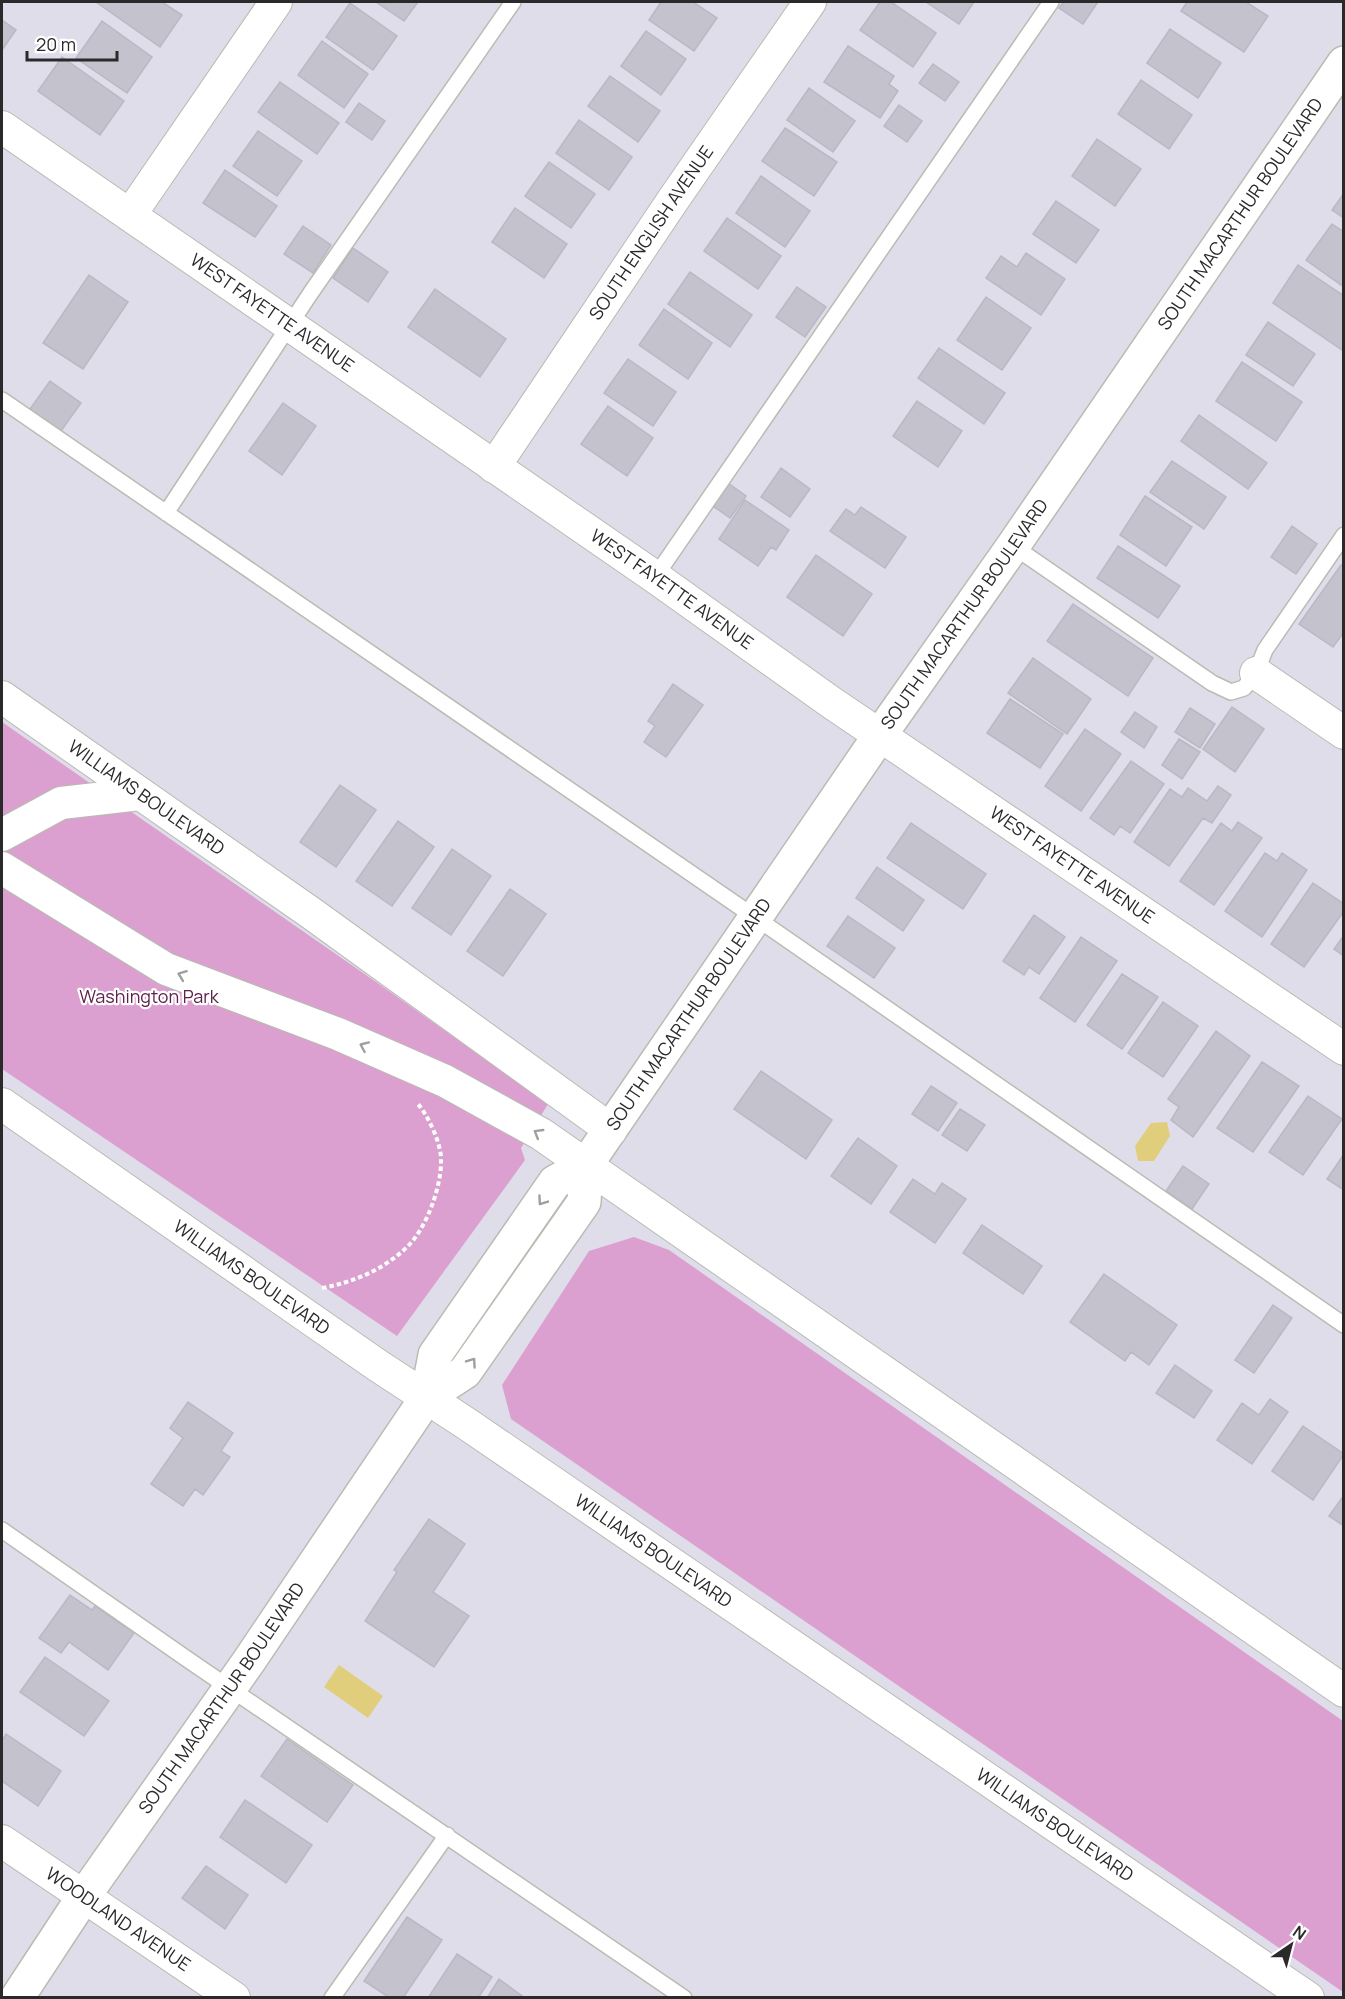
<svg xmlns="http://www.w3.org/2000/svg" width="1345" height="1999" font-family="Manrope,sans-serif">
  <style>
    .green { fill: #dba0cf }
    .water { fill: #e1ce7c }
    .building { fill: #c4c2cd; stroke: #bab7c6; stroke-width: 1.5 }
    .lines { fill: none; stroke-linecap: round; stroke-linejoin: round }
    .service-casing { stroke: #b8bcb1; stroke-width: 18 }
    .minor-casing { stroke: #b8bcb1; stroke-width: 34 }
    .secondary-casing { stroke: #b8bcb1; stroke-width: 36 }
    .path { stroke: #fff; stroke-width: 4; stroke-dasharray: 4.5 3; stroke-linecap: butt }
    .service { stroke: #fff; stroke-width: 15 }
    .minor { stroke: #fff; stroke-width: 32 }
    .secondary { stroke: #fff; stroke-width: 33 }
    .oneway { stroke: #9f9f9f }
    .labels { text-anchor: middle; stroke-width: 4.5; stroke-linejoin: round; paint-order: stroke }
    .street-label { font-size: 18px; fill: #2a2a2a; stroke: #fff }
    .park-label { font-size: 18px; fill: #5f224a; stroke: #fff }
  </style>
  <rect width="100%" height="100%" fill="#dfddea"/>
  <path class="green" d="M2,722L379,984L548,1104L521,1148L525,1160L397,1336L2,1069Z
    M634,1237L669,1250L1343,1721V1992L511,1419L502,1385L589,1251Z"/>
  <path class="water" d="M1167,1122L1170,1136L1154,1161H1138L1135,1146L1151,1123Z
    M339,1665L383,1696L368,1718L324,1687Z"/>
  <path class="building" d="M96,2H162L182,15L160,47Z
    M376,2H418L404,21Z
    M661,2H693L717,18L694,51L649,20Z
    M880,2H891L936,33L913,67L860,30Z
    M926,2H974L959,24Z
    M1064,2H1098L1083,24L1059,8Z
    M1187,2H1246L1268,16L1244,52L1181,11Z
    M350,3L397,36L373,70L326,37Z
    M2,20L16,30L2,50Z
    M102,21L152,57L127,93L76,58Z
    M1170,29L1221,63L1198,98L1147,63Z
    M646,31L686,59L661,95L621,66Z
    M322,41L368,74L344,108L298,75Z
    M848,46L894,76L889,84L898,91L880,118L824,82Z
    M62,57L124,101L100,135L38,91Z
    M933,64L959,82L945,101L919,83Z
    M610,76L660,111L638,142L588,106Z
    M1141,80L1192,115L1169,149L1118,114Z
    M280,82L339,123L317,154L258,112Z
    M809,88L855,121L833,152L787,120Z
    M359,103L385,121L372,140L346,122Z
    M899,105L922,121L907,142L884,126Z
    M579,120L632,157L609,190L556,153Z
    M785,128L837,162L814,196L762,161Z
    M258,131L302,161L277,196L233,166Z
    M1097,139L1141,169L1115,206L1072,176Z
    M549,162L595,194L571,228L525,196Z
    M225,170L277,206L255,237L203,203Z
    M761,176L810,211L785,247L736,213Z
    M1344,193V218L1332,210Z
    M1056,201L1099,230L1076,263L1033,234Z
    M515,208L567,244L544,278L492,242Z
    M727,218L781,256L758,289L704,251Z
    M1332,224L1344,232V282L1341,285L1306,260Z
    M303,226L331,245L313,273L284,254Z
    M353,248L388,272L368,302L333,278Z
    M1026,253L1065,279L1041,315L986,278L1001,256L1017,267Z
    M1298,265L1344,296V347L1342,350L1273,303Z
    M690,272L752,315L730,347L668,304Z
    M89,275L128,302L83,369L43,343Z
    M797,287L826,307L805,337L776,317Z
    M435,289L506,339L480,377L408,327Z
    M986,297L1031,328L1002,370L957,340Z
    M664,309L712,343L688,379L639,345Z
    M1268,322L1315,354L1293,386L1246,355Z
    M939,348L1005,393L984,424L918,378Z
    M628,359L676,392L653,426L604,393Z
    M1242,362L1302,402L1276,441L1216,401Z
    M50,381L81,403L61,431L30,409Z
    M917,401L962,431L938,467L893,436Z
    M283,403L316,426L282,475L249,451Z
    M608,406L653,438L627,476L581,444Z
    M1199,415L1267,463L1248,489L1181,441Z
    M1172,461L1226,497L1204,529L1150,492Z
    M781,468L810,489L790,517L761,497Z
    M728,483L746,496L730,518L713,506Z
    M1145,496L1192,527L1166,566L1120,535Z
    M745,500L789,530L776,550L771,547L758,566L719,539Z
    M861,507L906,537L885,568L830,531L846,509L855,515Z
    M1292,526L1317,544L1296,574L1271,557Z
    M1118,546L1180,586L1158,618L1097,578Z
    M816,555L872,594L843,636L787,597Z
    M1341,565L1344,567V632L1333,647L1299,624Z
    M1073,604L1153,658L1128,696L1047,641Z
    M1033,658L1091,699L1067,734L1008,693Z
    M673,684L703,705L666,757L644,742L655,726L648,721Z
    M1010,699L1063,734L1040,768L987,733Z
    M1232,707L1264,729L1235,772L1203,749Z
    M1190,708L1215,724L1200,748L1175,732Z
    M1135,712L1157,727L1144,748L1121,732Z
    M1085,729L1121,754L1081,811L1045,786Z
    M1179,739L1200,752L1182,779L1162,765Z
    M1131,761L1164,784L1130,833L1120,826L1114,835L1090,818Z
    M340,785L376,810L336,867L300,842Z
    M1218,786L1231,795L1212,823L1203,818L1169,866L1134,842L1170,789L1182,797L1188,788L1207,801Z
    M398,821L434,847L392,906L356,881Z
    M1238,822L1262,838L1214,905L1180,881L1221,823L1232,831Z
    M911,823L986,874L963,909L887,858Z
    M452,849L491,876L451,935L412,908Z
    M1265,853L1277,861L1282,853L1307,870L1262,937L1225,911Z
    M877,867L924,900L903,931L856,898Z
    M1313,883L1344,904V911L1304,967L1271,944Z
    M510,889L546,914L503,976L467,951Z
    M1034,915L1065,937L1039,974L1029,967L1024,975L1003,961Z
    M848,916L895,948L874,978L827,946Z
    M1344,935V956L1334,949Z
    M1081,937L1117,961L1075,1022L1040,998Z
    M1122,974L1158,997L1122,1049L1087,1025Z
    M1163,1002L1198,1026L1163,1077L1128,1053Z
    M1216,1031L1250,1056L1193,1137L1171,1120L1179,1107L1168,1099Z
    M1262,1062L1299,1086L1253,1152L1217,1128Z
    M761,1071L832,1120L806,1159L734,1109Z
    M931,1086L957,1103L938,1131L912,1114Z
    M1308,1096L1342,1119L1303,1175L1269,1152Z
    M960,1109L985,1125L967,1151L942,1135Z
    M858,1138L897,1166L871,1204L831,1176Z
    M1344,1154V1190L1327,1179Z
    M1183,1166L1209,1184L1192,1209L1166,1191Z
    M913,1179L935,1194L942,1183L966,1199L935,1243L890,1212Z
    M982,1225L1042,1266L1023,1294L963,1253Z
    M1104,1274L1177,1325L1149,1365L1131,1352L1125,1361L1070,1322Z
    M1273,1305L1292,1318L1254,1373L1235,1360Z
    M1175,1365L1212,1391L1194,1418L1156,1393Z
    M1270,1399L1288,1412L1252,1464L1217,1440L1242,1403L1259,1415Z
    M188,1402L233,1433L221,1451L230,1457L203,1495L195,1489L183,1506L151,1484L183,1438L170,1428Z
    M1303,1426L1344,1454L1313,1500L1272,1471Z
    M1344,1495V1526L1329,1516Z
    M429,1519L465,1544L433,1592L469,1616L434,1667L365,1621L397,1572L394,1570Z
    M70,1595L92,1610L95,1606L134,1633L108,1670L69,1642L61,1653L39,1638Z
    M45,1657L109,1701L84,1736L20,1692Z
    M6,1734L61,1771L38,1806L2,1781V1741Z
    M287,1739L353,1785L327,1822L261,1776Z
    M245,1800L312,1845L286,1883L220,1837Z
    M206,1866L248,1895L225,1929L182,1898Z
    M407,1917L442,1940L403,1998H390L364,1981Z
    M457,1954L492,1977L478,1998H428Z
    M499,1979L525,1998H487Z"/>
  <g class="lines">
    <g class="service-casing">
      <path id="service" d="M2,400L756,918L1344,1325
        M166,513L310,294L513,2
        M1013,546L1212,683L1231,692L1244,688L1256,673L1265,650L1344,535
        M655,577L1051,2
        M2,1530L187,1659L684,1998
        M332,1998L447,1835"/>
    </g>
    <g class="minor-casing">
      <g id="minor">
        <path id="s1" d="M2,127L655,577L832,703L1344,1049"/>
        <path d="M130,215L276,2"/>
        <path id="s2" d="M494,467L673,200L810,2"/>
        <path d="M1256,673L1344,733"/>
        <path id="s3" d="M2,697L311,913L611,1130"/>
        <path d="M2,835L61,803L140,794"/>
        <path d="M2,868L166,969L338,1034L445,1081L541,1134L1344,1691"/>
        <path id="s4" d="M2,1104L377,1365L467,1424L1308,1998"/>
        <path id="s5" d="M2,1841L234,1998"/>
      </g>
    </g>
    <g class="secondary-casing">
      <g id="secondary">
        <path id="s6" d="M427,1397L435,1355L555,1182L586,1165L880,735L1013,546L1344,63"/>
        <path id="s7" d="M17,1998L84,1896L249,1661L427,1397L465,1372L584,1202L586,1165"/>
      </g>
    </g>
    <path class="path" d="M322,1288C354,1282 383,1270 407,1247C426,1229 441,1188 441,1162C442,1145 429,1117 418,1104"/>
    <use href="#service" class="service"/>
    <use href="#minor" class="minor"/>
    <use href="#secondary" class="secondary"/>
  </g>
  <defs><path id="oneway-chevron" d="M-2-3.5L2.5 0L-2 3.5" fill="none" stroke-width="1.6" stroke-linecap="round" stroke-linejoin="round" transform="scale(1.5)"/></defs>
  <g class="oneway">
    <use href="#oneway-chevron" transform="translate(182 975) rotate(-159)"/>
    <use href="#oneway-chevron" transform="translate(364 1046) rotate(-156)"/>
    <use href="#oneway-chevron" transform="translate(538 1133) rotate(-149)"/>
    <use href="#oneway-chevron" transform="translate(542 1201) rotate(125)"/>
    <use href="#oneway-chevron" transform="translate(472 1362) rotate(-55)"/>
  </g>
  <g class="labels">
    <g class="street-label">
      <text dy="6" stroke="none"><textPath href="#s6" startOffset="1443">SOUTH MACARTHUR BOULEVARD</textPath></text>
      <text dy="6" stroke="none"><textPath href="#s2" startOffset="282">SOUTH ENGLISH AVENUE</textPath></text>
      <text dy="6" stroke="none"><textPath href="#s1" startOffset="328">WEST FAYETTE AVENUE</textPath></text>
      <text dy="6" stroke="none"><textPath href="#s1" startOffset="814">WEST FAYETTE AVENUE</textPath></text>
      <text dy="6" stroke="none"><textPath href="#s6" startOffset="957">SOUTH MACARTHUR BOULEVARD</textPath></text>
      <text dy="6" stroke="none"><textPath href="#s3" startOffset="176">WILLIAMS BOULEVARD</textPath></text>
      <text dy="6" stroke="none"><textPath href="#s1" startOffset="1300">WEST FAYETTE AVENUE</textPath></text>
      <text dy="6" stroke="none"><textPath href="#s6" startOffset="471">SOUTH MACARTHUR BOULEVARD</textPath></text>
      <text dy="6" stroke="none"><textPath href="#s4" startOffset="304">WILLIAMS BOULEVARD</textPath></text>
      <text dy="6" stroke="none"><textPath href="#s4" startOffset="790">WILLIAMS BOULEVARD</textPath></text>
      <text dy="6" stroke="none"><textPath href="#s7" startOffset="363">SOUTH MACARTHUR BOULEVARD</textPath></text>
      <text dy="6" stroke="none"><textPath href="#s4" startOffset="1276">WILLIAMS BOULEVARD</textPath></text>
      <text dy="6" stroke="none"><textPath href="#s5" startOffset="140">WOODLAND AVENUE</textPath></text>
    </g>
    <g class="park-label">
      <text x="149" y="1003">Washington Park</text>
    </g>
  </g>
  <rect width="1345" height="1999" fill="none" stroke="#2a2a2a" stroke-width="6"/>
  <g transform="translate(1291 1945) rotate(35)" stroke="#ffffff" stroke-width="4.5" paint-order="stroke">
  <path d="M0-4.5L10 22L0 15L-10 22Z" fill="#2a2a2a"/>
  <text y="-9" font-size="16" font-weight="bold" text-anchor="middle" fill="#2a2a2a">N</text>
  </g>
  <path d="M27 51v9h90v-9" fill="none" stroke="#2a2a2a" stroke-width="3"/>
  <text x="36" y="51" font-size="18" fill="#2a2a2a" stroke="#ffffff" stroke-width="4.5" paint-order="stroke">20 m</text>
</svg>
